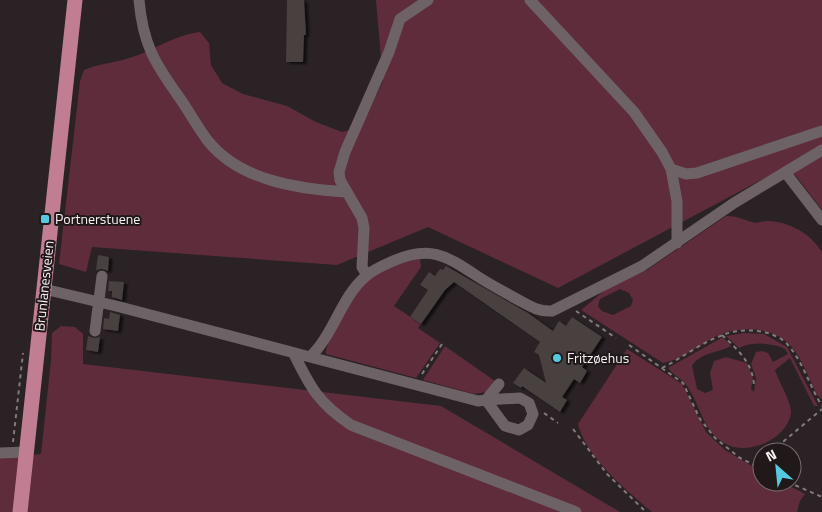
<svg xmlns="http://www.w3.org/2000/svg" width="822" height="512" font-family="'Titillium Web',sans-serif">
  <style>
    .green { fill: #5f2c3c; fill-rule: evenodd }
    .building { fill: #483f41; filter: url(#shadow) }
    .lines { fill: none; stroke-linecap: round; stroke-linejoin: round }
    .path { stroke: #827a7c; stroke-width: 2; stroke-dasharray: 4 4; stroke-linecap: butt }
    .minor { stroke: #6d6366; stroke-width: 11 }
    .major { stroke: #c17d91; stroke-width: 15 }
    .poi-dot { fill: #55cadf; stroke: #21181a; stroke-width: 2 }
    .labels { text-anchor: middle; stroke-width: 4; stroke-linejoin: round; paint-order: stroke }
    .poi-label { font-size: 14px; fill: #f8f2f4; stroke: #21181a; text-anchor: start }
    .street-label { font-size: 14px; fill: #f8f2f4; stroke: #21181a }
  </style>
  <defs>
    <filter id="shadow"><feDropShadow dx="3.5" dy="2" stdDeviation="1" flood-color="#0009"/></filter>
  </defs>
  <rect width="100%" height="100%" fill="#2a2224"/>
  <path class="green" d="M376,0H822V210L796,176L784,168L558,288L428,227L337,265L92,247L86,272L59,264L80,81L84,70C98,64 112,63 126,59C152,52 173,35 200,32L209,43L211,65L222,83L243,94L287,106L316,122L342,132L361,127L383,81Z
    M726,216C737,216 742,219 752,222C756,224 762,221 767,221C790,222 810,233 822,252V399L817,395C809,380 802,357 790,345C770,324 734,326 711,339C696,348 680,360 663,363L581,310L605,290L647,270ZM620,289L629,293L633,300L631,306L613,315L602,311L598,306L600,299Z
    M420,259L421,267L394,306L421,324L418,328L440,343L416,378L326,354C324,345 355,289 363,282C379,269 400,262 420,259Z
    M61,326L75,327L83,334V364L441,406L620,512H0V458L41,454L51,360L52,333Z
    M744,333L764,334L787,347L818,406H814L790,358L775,370C778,380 792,403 791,413C787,440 746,457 724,443C702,430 701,406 687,386C682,379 673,375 668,368L723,337L731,346C718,353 699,353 692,366L697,389L705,393L713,390L710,373L714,361L726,357L747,363L753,378L751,389L754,392L756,378L751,364L756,352L762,351L768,353L773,362L788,354L785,349C772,342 751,342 739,348L726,336Z
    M445,346L495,381L487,392L474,394L423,380Z
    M627,349L682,384L706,432L725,450L762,472V482H782L805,494L800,501L797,512H652C627,491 585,456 578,424Z"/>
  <path class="building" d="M287,0H304L306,35H304L303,62H286Z
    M98,255L109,257L108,271L102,269L96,270Z
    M446,266L528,313L553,331L559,321L566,326L572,317L602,337L582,367L587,371L580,383L574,379L562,397L567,400L560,412L522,386L521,388L513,383L524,368L546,383L539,355L534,352L540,342L454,282L445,290L421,324L410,317L428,290L420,285L429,272L435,276L440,269L443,270Z
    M109,281L124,282L122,300L112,297V291H108Z
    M110,312L120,315L118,331L103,329L104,318L109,319Z
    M88,336L94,338L100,337L98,352L86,350Z"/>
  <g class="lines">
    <path class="path" d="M576,311L616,338
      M722,335C739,351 754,364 754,388
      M629,345L683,383L700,419L715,438L740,458L762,469
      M662,368C682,358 702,342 723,335C742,327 774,329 788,345C803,362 810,387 822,406
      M422,374L442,344
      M544,413L558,423
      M573,429L607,474L646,512
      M13,442L23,353
      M771,452L822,409
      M788,482L822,497"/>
    <path class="minor" d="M139,0C143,44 154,62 179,97C189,111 197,127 208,141C240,181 299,189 347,192
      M530,0L634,112L662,152L671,169L677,201V243
      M671,169L686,174L697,173L822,131
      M785,172L822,220
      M367,275L362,267L364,228L362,218L340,180L339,172L345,152L389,52L400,19L428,0
      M44,289L120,307L310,357C334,334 341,297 366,276C374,269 384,265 393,261C430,245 445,255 477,276C489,284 501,290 513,297C527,304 536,312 552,311L642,266L734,203L822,150
      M95,331L102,276
      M294,354C311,389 319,403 351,425L576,512
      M310,357L478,401L486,400L499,384
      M520,398L529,403L533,414L528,425L519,430L505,426L486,400Z
      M0,453L26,452"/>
    <path class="major" d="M20,512L75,0"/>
  </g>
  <g class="poi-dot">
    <rect x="40" y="214" width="10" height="10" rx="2.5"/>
    <circle cx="557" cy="358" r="5"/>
  </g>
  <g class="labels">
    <g class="poi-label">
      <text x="55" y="224">Portnerstuene</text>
      <text x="567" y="363">Fritzøehus</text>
    </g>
    <g class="street-label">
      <text transform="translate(44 286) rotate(-84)" y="5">Brunlanesveien</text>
    </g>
  </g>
  <g transform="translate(777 467) rotate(333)"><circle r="24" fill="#21181a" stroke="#776f71"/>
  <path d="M0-4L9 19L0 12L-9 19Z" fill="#55cadf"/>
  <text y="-8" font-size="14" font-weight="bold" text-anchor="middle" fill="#f8f2f4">N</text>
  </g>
</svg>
